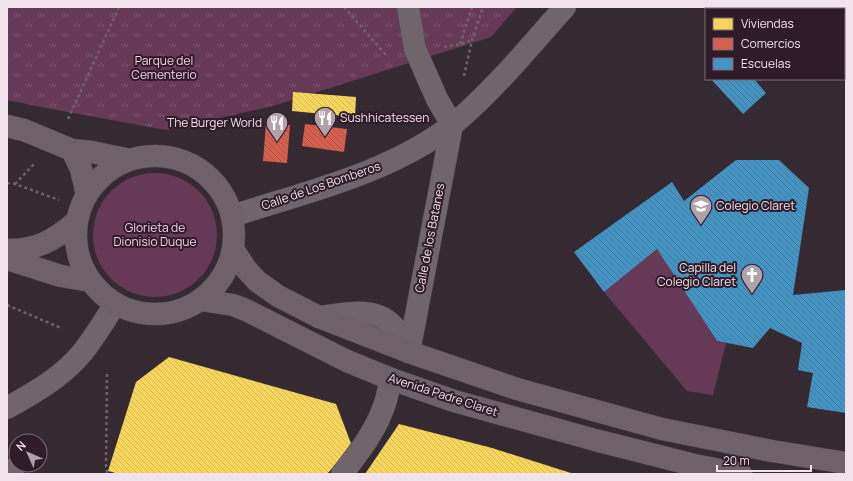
<svg xmlns="http://www.w3.org/2000/svg" width="853" height="481" font-family="Manrope,sans-serif">
  <style>
    .park { fill: url(#park-tufts) }
    .garden { fill: #663a56 }
    .homes { fill: url(#homes-back-hatch) }
    .shops { fill: url(#shops-back-hatch) }
    .schools { fill: url(#schools-back-hatch) }
    .lines { fill: none; stroke-linecap: round; stroke-linejoin: round }
    .minor-casing { stroke: #534950; stroke-width: 23 }
    .major-casing { stroke: #534950; stroke-width: 23 }
    .path { stroke: #6c6368; stroke-width: 2.5; stroke-dasharray: 3 3; stroke-linecap: butt }
    .minor { stroke: #6f656b; stroke-width: 22 }
    .major { stroke: #6e6169; stroke-width: 22 }
    .labels { text-anchor: middle; stroke-width: 4; stroke-linejoin: round; paint-order: stroke }
    .park-label { font-size: 12px; fill: #f7cfe7; stroke: #301b29 }
    .poi-label { font-size: 12px; fill: #f1e2eb; stroke: #301b29; text-anchor: start }
    .street-label { font-size: 12px; fill: #f1e2eb; stroke: #301b29 }
  </style>
  <defs>
    <pattern id="park-tufts" width="24" height="20" patternUnits="userSpaceOnUse"><rect width="24" height="20" fill="#663a56"/><path d="M3 7l-1-3M5 7V3M7 7l1-3M15 17l-1-3M17 17v-4M19 17l1-3" fill="none" stroke="#7c566e"/></pattern>
    <pattern id="homes-back-hatch" width="6" height="6" patternUnits="userSpaceOnUse"><rect width="6" height="6" fill="#f6d55c"/><path d="M-1 5l2 2M0 0l6 6M5-1l2 2" fill="none" stroke="#d3b858"/></pattern>
    <pattern id="shops-back-hatch" width="6" height="6" patternUnits="userSpaceOnUse"><rect width="6" height="6" fill="#d6604d"/><path d="M-1 5l2 2M0 0l6 6M5-1l2 2" fill="none" stroke="#a4564b"/></pattern>
    <pattern id="schools-back-hatch" width="6" height="6" patternUnits="userSpaceOnUse"><rect width="6" height="6" fill="#4393c3"/><path d="M-1 5l2 2M0 0l6 6M5-1l2 2" fill="none" stroke="#447b9e"/></pattern>
  </defs>
  <rect width="100%" height="100%" fill="#362a32"/>
  <path class="park" d="M7,7H517L491,37L273,106L166,130L46,108L7,100Z"/>
  <path class="garden" d="M93 235a62 62 0 1 1 124 0a62 62 0 1 1-124 0Z
    M657,249L717,341L726,343L713,395L687,391L604,292Z"/>
  <path class="homes" d="M293,92L356,97L355,117L292,111Z
    M169,357L336,404L352,446L327,474H119L108,471L136,382Z
    M399,424L492,448L574,474H365Z"/>
  <path class="shops" d="M266,124L290,125L287,163L263,161Z
    M305,124L347,129L344,152L302,146Z"/>
  <path class="schools" d="M836,7H846V21H844V9H837Z
    M711,79H754L766,93L743,114Z
    M736,160H779L809,188L793,295L846,290V413L807,407L813,373L798,370L802,343L770,328L753,348L717,341L657,249L604,292L574,252L672,182L684,201Z"/>
  <g class="lines">
    <g class="minor-casing">
      <path id="minor" d="M408,7L415,49L437,99L452,125L409,352
        M232,216C306,192 390,173 452,125C474,108 492,88 511,68C529,48 547,27 565,7
        M319,317C343,314 376,305 394,327C400,335 404,343 409,352
        M7,408C34,393 62,377 82,353C94,338 105,320 115,304
        M7,470L13,474
        M342,474C360,451 378,428 386,400C388,393 389,386 391,379"/>
    </g>
    <g class="major-casing">
      <path id="major" d="M7,126L24,130L72,150L92,152L130,160
        M72,150L81,169L87,195
        M76 235a79 79 0 1 1 158 0a79 79 0 1 1-158 0Z
        M233,249L246,269L257,281L278,296L319,317L409,352L517,389L662,429L772,451L846,463
        M7,250C38,250 53,241 77,221
        M7,259L61,276L90,281
        M201,300L233,305L246,310L347,361L391,379L454,401L595,440L694,465L741,474"/>
    </g>
    <path class="path" d="M344,7L385,54H388
      M460,44L472,7
      M444,47L460,44L472,40
      M464,76L472,40L483,7
      M68,119L119,7
      M7,183L15,184L59,200
      M15,184L35,163
      M7,305L61,328
      M107,374L106,466L107,472L110,474"/>
    <use href="#minor" class="minor"/>
    <use href="#major" class="major"/>
  </g>
  <defs>
    <g id="restaurant-pin" transform="scale(1.15)"><path d="M0 17L-7.5 6A9.5 9.5 0 1 1 7.5 6Z" fill="#b0a2aa" stroke="#301b29"/><path d="M-5-6h1v4h1v-4h1v4h1v-4h1v5L-1.5 .5V6h-2V.5L-5-1ZM5-6V6H3V1.5H1.5Q1.5-4 5-6Z" fill="#fff"/></g>
    <g id="school-pin" transform="scale(1.15)"><path d="M0 17L-7.5 6A9.5 9.5 0 1 1 7.5 6Z" fill="#b0a2aa" stroke="#301b29"/><path d="M0-5L7-2L0 1L-7-2ZM-4 1L0 2.5L4 1V4Q0 6-4 4Z" fill="#fff"/></g>
    <g id="church-pin" transform="scale(1.15)"><path d="M0 17L-7.5 6A9.5 9.5 0 1 1 7.5 6Z" fill="#b0a2aa" stroke="#301b29"/><path d="M-1.2-6h2.4v3.5h3.3v2.4h-3.3V6h-2.4V-.1h-3.3v-2.4h3.3Z" fill="#fff"/></g>
  </defs>
  <g fill-rule="evenodd">
    <use href="#restaurant-pin" x="325" y="118"/>
    <use href="#restaurant-pin" x="277" y="123"/>
    <use href="#school-pin" x="701" y="206"/>
    <use href="#church-pin" x="752" y="275"/>
  </g>
  <g class="labels">
    <g class="park-label">
      <text x="164" y="65">Parque del<tspan x="164" dy="14">Cementerio</tspan></text>
      <text x="155" y="232">Glorieta de<tspan x="155" dy="14">Dionisio Duque</tspan></text>
    </g>
    <g class="poi-label">
      <text x="340" y="122">Sushhicatessen</text>
      <text x="262" y="127" text-anchor="end">The Burger World</text>
      <text x="716" y="210">Colegio Claret</text>
      <text x="736" y="272" text-anchor="end">Capilla del<tspan x="736" dy="14">Colegio Claret</tspan></text>
    </g>
    <g class="street-label">
      <text transform="translate(321 186) rotate(-19)" y="4">Calle de Los Bomberos</text>
      <text transform="translate(430 238) rotate(-79)" y="4">Calle de los Batanes</text>
      <text transform="translate(443 395) rotate(18)" y="4">Avenida Padre Claret</text>
    </g>
  </g>
  <rect width="853" height="481" fill="none" stroke="#f1e2eb" stroke-width="16"/>
  <rect x="705" y="8" width="140" height="72" fill="#301b29" stroke="#7d6b77"/>
  <rect x="713" y="18" width="20" height="12" fill="#f6d55c" stroke="#7d6b77"/>
  <text x="741" y="28" font-size="12" fill="#f1e2eb">Viviendas</text>
  <rect x="713" y="38" width="20" height="12" fill="#d6604d" stroke="#7d6b77"/>
  <text x="741" y="48" font-size="12" fill="#f1e2eb">Comercios</text>
  <rect x="713" y="58" width="20" height="12" fill="#4393c3" stroke="#7d6b77"/>
  <text x="741" y="68" font-size="12" fill="#f1e2eb">Escuelas</text>
  <g transform="translate(28 453) rotate(315)"><circle r="19" fill="#301b29" stroke="#7d6b77"/>
  <path d="M0-3L7 15L0 10L-7 15Z" fill="#b0a2aa"/>
  <text y="-6" font-size="11" font-weight="bold" text-anchor="middle" fill="#f1e2eb">N</text>
  </g>
  <path d="M717 465v6h94v-6" fill="none" stroke="#f1e2eb" stroke-width="2"/>
  <text x="723" y="465" font-size="12" fill="#f1e2eb" stroke="#301b29" stroke-width="3" paint-order="stroke">20 m</text>
</svg>
